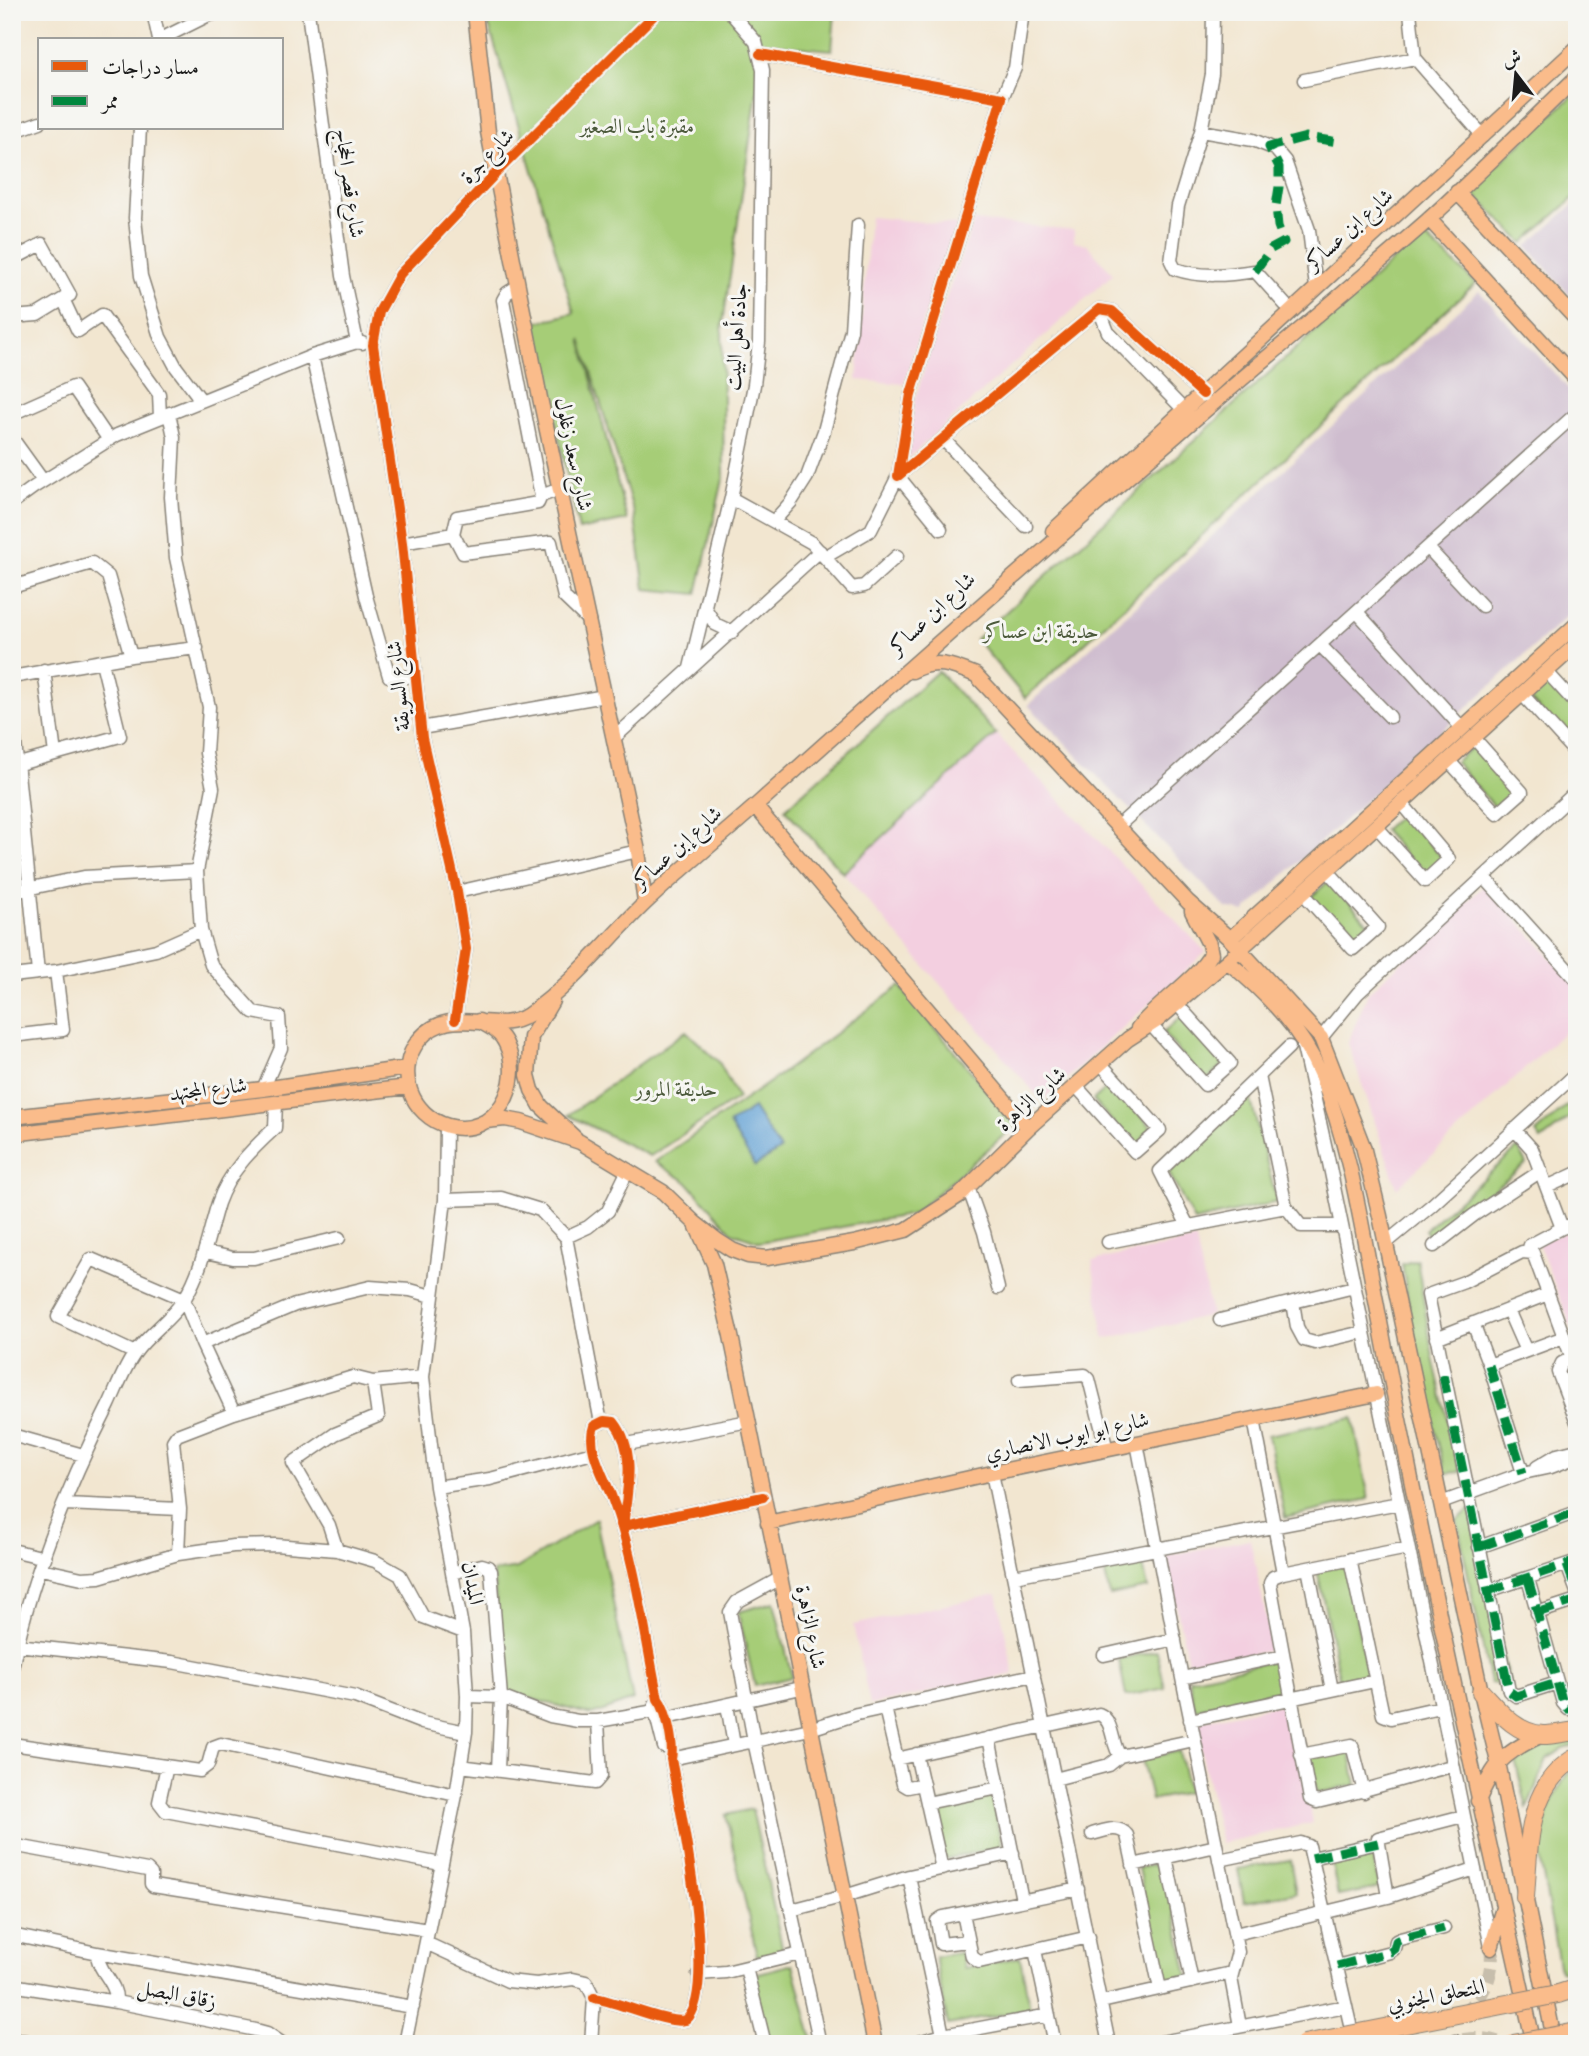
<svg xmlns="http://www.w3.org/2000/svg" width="1589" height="2056" font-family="Alegreya,Amiri,serif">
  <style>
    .built { fill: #f3cfe0 }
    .industrial { fill: #cfbdcf }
    .green { fill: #a6cd77; stroke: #61744a; stroke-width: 2 }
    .water { fill: #63a2d5; stroke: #405f78; stroke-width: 2 }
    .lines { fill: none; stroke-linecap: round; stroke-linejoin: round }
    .major-tunnel { stroke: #c7beac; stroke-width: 14; stroke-dasharray: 14 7; stroke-linecap: butt }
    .minor-casing { stroke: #878176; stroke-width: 15 }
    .major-casing { stroke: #878176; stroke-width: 17 }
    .highway-casing { stroke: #878176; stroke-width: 20 }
    .minor { stroke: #fff; stroke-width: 12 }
    .major { stroke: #fabc8b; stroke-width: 14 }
    .highway { stroke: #fabc8b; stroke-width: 18 }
    .highway-bridge-casing { stroke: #878176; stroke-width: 20; stroke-linecap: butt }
    .highway-bridge { stroke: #fabc8b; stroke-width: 18 }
    .quiet { stroke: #00873e; stroke-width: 9; stroke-dasharray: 18 9; stroke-linecap: butt }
    .cycleway-casing { stroke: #f6f6f2; stroke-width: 15 }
    .cycleway { stroke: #e8590c; stroke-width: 10 }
    .labels { text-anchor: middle; stroke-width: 6; stroke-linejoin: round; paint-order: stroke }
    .park-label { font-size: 21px; fill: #4c5a3c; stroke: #f6f6f2 }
    .street-label { font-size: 21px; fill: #1c1c1c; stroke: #f6f6f2 }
  </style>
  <rect width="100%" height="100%" fill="#f6f6f2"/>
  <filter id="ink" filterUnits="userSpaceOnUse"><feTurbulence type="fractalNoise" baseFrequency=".0143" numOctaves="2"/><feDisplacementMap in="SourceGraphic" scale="14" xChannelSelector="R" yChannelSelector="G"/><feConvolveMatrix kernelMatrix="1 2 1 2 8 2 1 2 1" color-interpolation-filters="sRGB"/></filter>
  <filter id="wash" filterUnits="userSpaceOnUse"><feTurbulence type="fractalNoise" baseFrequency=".00686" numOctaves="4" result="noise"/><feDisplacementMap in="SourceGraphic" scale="28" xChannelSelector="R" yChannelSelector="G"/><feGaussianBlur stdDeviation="1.57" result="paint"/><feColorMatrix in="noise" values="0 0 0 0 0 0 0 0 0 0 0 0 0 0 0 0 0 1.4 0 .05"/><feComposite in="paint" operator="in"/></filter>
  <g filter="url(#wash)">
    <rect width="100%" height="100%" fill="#f2e6d0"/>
    <path class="built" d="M870,217L957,225L926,312L904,384L857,380Z
      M974,221L1074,230V241L1087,244L1113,274L906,460L915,400L945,301Z
      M996,734L1206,952L1042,1101L843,873Z
      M1485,885L1577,986V1020L1397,1188L1348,1043L1368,993Z
      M1577,1228V1338L1576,1339L1538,1243Z
      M1196,1240L1211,1315L1104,1339L1092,1261Z
      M1250,1539L1273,1650L1189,1667L1166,1556Z
      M997,1594L1014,1674L870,1705L853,1625Z
      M1287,1703L1313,1823L1221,1843L1195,1722Z"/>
    <path class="industrial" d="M1577,201V304L1527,246Z
      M1479,291L1577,398V607L1244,912L1226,908L1028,705Z"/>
    <path class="green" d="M485,12H835L832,50L764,44L722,330L724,475L697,594L645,589L634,513L581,339L627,520L579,530L534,323L574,313Z
      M1577,92V195L1523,243L1470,190Z
      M1422,234L1476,283L1025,698L976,639Z
      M938,671L996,734L843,873L785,809Z
      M1548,680L1577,712V739L1571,744L1528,697Z
      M1474,745L1517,793L1497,810L1455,762Z
      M1402,813L1444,860L1425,877L1383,830Z
      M1330,880L1372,928L1353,945L1311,897Z
      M900,986L1016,1125L913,1214L760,1242L732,1232L687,1182L655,1162L770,1082Z
      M1182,1016L1224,1064L1205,1081L1163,1033Z
      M686,1031L719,1062L738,1098L650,1156L568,1115Z
      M1112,1083L1154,1130L1135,1147L1093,1100Z
      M1250,1097L1277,1202L1194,1221L1168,1171Z
      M1577,1097V1112L1541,1140L1536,1133Z
      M1518,1148L1526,1164L1431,1239L1425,1230Z
      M1417,1260L1433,1358L1460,1472L1446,1473L1417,1360L1402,1264Z
      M1353,1418L1369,1499L1285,1518L1268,1435Z
      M1470,1509L1510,1687L1490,1683L1457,1520Z
      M596,1519L633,1700L592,1715L505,1692L493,1572L517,1568Z
      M1141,1557L1148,1588L1110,1596L1103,1565Z
      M1345,1563L1368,1676L1340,1682L1317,1569Z
      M774,1602L792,1677L755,1686L738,1612Z
      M1157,1651L1165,1688L1126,1696L1119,1659Z
      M1277,1660L1284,1690L1195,1709L1189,1679Z
      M1577,1737V1745L1564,1749L1547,1759L1527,1808L1516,1764C1529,1747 1556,1741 1577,1737Z
      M1349,1748L1356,1785L1317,1793L1309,1756Z
      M1179,1751L1188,1792L1151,1800L1142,1759Z
      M1577,1770V1975L1560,1971L1538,1847L1550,1805L1567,1774Z
      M991,1793L1002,1847L944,1859L933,1805Z
      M752,1809L783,1951L757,1956L726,1815Z
      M1372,1850L1379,1888L1338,1896L1331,1858Z
      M1290,1860L1296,1893L1244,1902L1238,1869Z
      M1164,1863L1188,1976L1162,1981L1138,1868Z
      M961,1952L964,1968L1020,1957L1030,2009L948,2025L935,1957Z
      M793,1964L814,2044H769L751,1975Z"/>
    <path class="water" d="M753,1108L780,1150L755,1166L729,1124Z"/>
  </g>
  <g filter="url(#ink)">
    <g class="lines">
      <path class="major-tunnel" d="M1462,2013C1483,2000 1495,1972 1491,1948
        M1442,2044C1463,2040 1482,2035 1502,2044"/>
      <g class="minor-casing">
        <path id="minor" d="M153,12L159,40
          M308,12L343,276L357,342L362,343
          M1213,12L1212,74L1201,131L1178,206L1171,261L1175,269C1201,278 1228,275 1255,271L1291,311
          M1410,12L1415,58L1483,136
          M159,40L209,15L224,12
          M760,54L1002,98L911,394L898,476L1099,309L1112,311L1203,394
          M1304,80L1415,58
          M1002,98L1015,68L1023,12
          M140,128L135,218L141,276L160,337L176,367L201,400
          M1201,131L1253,140L1275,149L1285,161L1309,230L1316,287
          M12,132L40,122
          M12,245L21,255L42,244L70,295L37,315L12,317
          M518,286L507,293L503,300L541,496
          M63,299L78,331L102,315L159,394L160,417
          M1099,309L1108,332L1185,411
          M312,356L366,596L389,676L416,677
          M169,413L174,437L171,497L176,558L209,707L206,753L213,788L197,871L201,930L211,965L253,1012L279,1017L281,1048L263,1089
          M12,414L73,387L109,440
          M12,438L43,481
          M943,439L1026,526
          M560,489L541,496L538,503L457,517L453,534L463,553L551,542L564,597L589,621
          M731,498L812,543L852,588L864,586L897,556
          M12,503L34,487L117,435L312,356L357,342
          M774,521L791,502L807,477L824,431L851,330L858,225
          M402,543L453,534
          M1428,548L1482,606
          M825,557L871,530L898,476L941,529
          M12,587L92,563L108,576L131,656
          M705,608L715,624L732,632
          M1357,612L1462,728
          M1320,645L1390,717
          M690,668L731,498L754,385L759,342L763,70L756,42L730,12
          M44,670L55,754
          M1546,671L1577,705
          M12,677L131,656L197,648
          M1522,694L1571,748L1577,743
          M12,712L38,973
          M421,728L605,696
          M614,738L820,551
          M1448,760L1497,814L1522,792L1474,738
          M19,764L120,736L102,662
          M1376,826L1425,881L1449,859L1401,802
          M1117,827L1577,413
          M1484,877L1577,980
          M12,892L84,877L197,871
          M457,892L638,851
          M1302,892L1353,949L1378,927L1327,870
          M12,976L56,971L156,950L201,930
          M455,1020L466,949L457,892L422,738L402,543L373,345L379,312L400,274L496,173L657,12
          M1151,1025L1205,1085L1230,1063L1177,1004
          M12,1036L63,1030L56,971
          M1321,1038L1358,993L1577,791
          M1303,1047L1328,1158L1491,1947
          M1259,1076L1286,1207
          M1076,1086L1135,1152L1160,1130L1101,1064
          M1514,1129L1532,1149L1562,1228L1577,1223
          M968,1187L984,1232L998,1288
          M1547,1187L1577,1173
          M445,1200L501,1198L540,1210L566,1237L601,1423
          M1188,1226L1160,1171L1289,1047
          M566,1237L588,1227L608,1211L628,1170
          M1108,1242L1286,1207L1301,1226H1341
          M1386,1243L1432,1205L1577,1073
          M1434,1246L1474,1215L1541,1171
          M1528,1251L1530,1245L1562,1228
          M206,1252L233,1258H254L339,1238
          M1293,1302L1297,1327L1304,1340L1315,1343L1363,1332
          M1508,1310L1526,1351
          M1220,1320L1354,1287
          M1473,1323L1489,1365L1523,1473
          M1436,1338L1548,1294
          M202,1344L295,1305L370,1287L410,1290L432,1296
          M135,1353L58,1317L91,1259L184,1299L202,1344L234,1413
          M1576,1356L1562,1363L1558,1372L1577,1422
          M1489,1365L1564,1337
          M1019,1380L1085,1375L1089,1379L1107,1450
          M1254,1419L1283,1573
          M12,1435L83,1455
          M1137,1443L1182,1678L1238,1952L1231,1978L1240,2026
          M627,1444L749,1421
          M1537,1467L1557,1455L1577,1450
          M992,1473L1109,2044
          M436,1487L490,1479L593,1452
          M1441,1503L1523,1473L1551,1467L1577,1457
          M65,1504L180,1509
          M1479,1547L1577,1512
          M1408,1548L1283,1573L1273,1577L1270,1583L1310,1799L1317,1802C1363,1792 1406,1777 1452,1766
          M12,1550L45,1558
          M337,1550L329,1525L293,1463L335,1434L378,1416L373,1382
          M178,1554L180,1509L173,1441L177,1435L234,1413L353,1377L373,1382L423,1377
          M1350,1559L1383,1715L1391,1718L1440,1707
          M1567,1565L1577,1592
          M1308,1568L1332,1690
          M41,1569L82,1578L99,1577L178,1554L233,1546L275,1545L337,1550L375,1561L400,1575L423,1617L463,1632
          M452,1573L482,1565L488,1567L491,1571L501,1697L498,1770
          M1014,1576L1399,1503
          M779,1579L737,1602L730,1612L754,1741L820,2044
          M1528,1579L1563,1703L1568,1709L1577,1708
          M1488,1591L1577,1561
          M1537,1613L1577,1600
          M17,1645L172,1662L355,1697L422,1723L466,1732
          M1104,1655L1175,1639
          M12,1668C31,1578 67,1487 109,1405C117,1388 124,1368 135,1353C149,1333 172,1319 185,1298C203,1268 208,1235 218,1203C229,1172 251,1150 275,1128L276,1102
          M1182,1678L1283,1656
          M1557,1683L1516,1696L1509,1691L1428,1295L1464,1282L1522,1252L1533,1253L1577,1372
          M467,1696L501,1697L550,1716L578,1721H598L655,1711
          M655,1704V1711L664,1747
          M727,1705L734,1745
          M885,1708L903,1784L908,1787L923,1784
          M666,1718L801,1688
          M1190,1720L1375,1681
          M989,1738L1022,1900
          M12,1744L200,1771L208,1765L213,1747L221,1744L456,1795
          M916,1754L942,1869
          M1301,1755L1352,1745L1364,1792
          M671,1759L810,1729L857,1714L1034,1675
          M896,1759L1099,1714C1114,1720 1111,1744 1120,1756L1194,1740
          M167,1766L159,1802L166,1811L441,1864
          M460,1766L595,1783L601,1776L598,1721
          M1055,1779L1109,1765L1120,1756
          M927,1803L999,1788
          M1092,1834C1104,1831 1118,1824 1127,1835L1160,1989
          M12,1845L147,1870L151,1874V1884L153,1886L428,1930
          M1166,1857L1192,1982
          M1312,1858L1378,1843
          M1219,1860L1301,1843L1309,1846L1353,2037
          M1133,1865L1216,1846
          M909,1876L943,2035
          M1388,1897L1378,1838L1463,1816
          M791,1910L845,1896L909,1876L1013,1853
          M963,1913L972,1957L979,1962L1089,1937
          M1235,1934L1388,1897L1475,1869
          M12,1935L97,1953L413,2007
          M968,1941L941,1944L937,1921L943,1917L1078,1889
          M426,1943L508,1981L537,1984L573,1979L586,1982L594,1998L591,2044
          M1035,1950L1055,2044
          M97,1953C97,1971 118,1983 116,2002
          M1337,1966L1390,1952L1394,1949L1396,1941L1400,1939L1444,1928
          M746,1968L765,2044
          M698,1974L726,1972L800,1954
          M12,1985L116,2002L256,2030L267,2033L283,2044
          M594,1998C617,2001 668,2025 686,2020C720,1992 679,1803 671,1759C674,1746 667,1710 658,1699C644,1632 636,1561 612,1498C604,1476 586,1448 594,1426L604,1421L614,1422C637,1451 627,1492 623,1526L763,1497
          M1101,2002L1231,1973
          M12,2039L45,2044
          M405,2044L456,1795L466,1732L467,1696L463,1632L436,1487L423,1377L445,1200L446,1126
          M912,2044L943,2035L1049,2015
          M1151,2044L1346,2006
          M1455,2044V2041"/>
      </g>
      <g class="major-casing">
        <path id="major" d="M475,12L488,132L540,398L638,851L645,903
          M1457,192L1577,320
          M1429,219L1577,380
          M1053,531L1577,48
          M912,671C936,658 952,665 976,675L1188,902L1230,939L1321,1038L1363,1146L1380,1216L1481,1692L1498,1762L1555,2044
          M755,806L1028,1128
          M1230,939L1577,624
          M1227,961C1265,992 1302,1029 1321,1075C1346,1137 1358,1204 1370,1269C1381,1328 1392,1386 1404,1444C1444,1645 1489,1844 1534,2044
          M552,1001L531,1037L528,1075L532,1090L541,1106L576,1139
          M479,1021C490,1027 501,1032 506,1044C525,1083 496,1139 448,1126C411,1116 394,1071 419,1040C450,1002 495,1037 528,1015C573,984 606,941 645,903C682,868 722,836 760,802C899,677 1039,554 1180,432C1262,361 1346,292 1427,221C1478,175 1527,125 1577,77
          M1138,1028C1158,1003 1198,978 1211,954L1209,944L1192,911
          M12,1117L263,1089L407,1068
          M486,1121L505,1119L521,1122L580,1142L663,1192L695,1223L718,1241L732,1250L748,1256L767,1258L854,1243L906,1230L960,1195L1028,1128L1128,1039L1159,1019L1227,961L1577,644
          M12,1134L408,1087
          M697,1227L714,1264L731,1336L875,2044
          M768,1523L992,1473L1376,1394
          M1478,1801C1495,1762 1503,1753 1542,1735
          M1491,1948L1503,1908"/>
      </g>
      <g class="highway-casing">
        <path id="highway" d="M1481,1692C1498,1710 1516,1734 1543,1735C1554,1735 1566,1732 1577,1731
          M1525,1897C1529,1846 1526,1785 1577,1757
          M1558,1994L1577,1988"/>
      </g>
      <use href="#minor" class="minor"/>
      <use href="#major" class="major"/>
      <use href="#highway" class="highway"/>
      <g class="highway-bridge-casing">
        <path id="highway-bridge" d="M1304,2044L1558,1994
          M1513,2044L1577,2032"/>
      </g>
      <use href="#highway-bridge" class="highway-bridge"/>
      <path class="quiet" d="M1255,271L1271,249L1284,242L1278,226L1276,206L1279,187V167L1269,147L1306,137L1339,142
        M1489,1365L1523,1473
        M1443,1375L1509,1691L1516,1696L1557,1683
        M1479,1547L1577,1512
        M1567,1565L1577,1592
        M1528,1579L1563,1703L1568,1709L1577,1708
        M1488,1591L1577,1561
        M1537,1613L1577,1600
        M1312,1858L1378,1843
        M1337,1966L1390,1952L1394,1949L1396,1941L1400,1939L1444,1928"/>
      <g class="cycleway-casing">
        <path id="cycleway" d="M760,54L1002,98L911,394L898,476L1099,309L1112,311L1203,394
          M455,1020L466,949L457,892L422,738L402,543L373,345L379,312L400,274L496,173L657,12
          M594,1998C617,2001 668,2025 686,2020C720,1992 679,1803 671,1759C674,1746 667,1710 658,1699C644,1632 636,1561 612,1498C604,1476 586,1448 594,1426L604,1421L614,1422C637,1451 627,1492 623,1526L763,1497"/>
      </g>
      <use href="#cycleway" class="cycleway"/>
    </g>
  </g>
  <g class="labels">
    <g class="park-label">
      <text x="637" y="133">مقبرة باب الصغير</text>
      <text x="1041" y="638">حديقة ابن عساكر</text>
      <text x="676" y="1096">حديقة المرور</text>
    </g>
    <g class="street-label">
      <text transform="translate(487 156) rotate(-46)" y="7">شارع جرة</text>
      <text transform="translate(350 183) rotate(82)" y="7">شارع قصر الحجاج</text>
      <text transform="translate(1349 229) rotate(-42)" y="7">شارع ابن عساكر</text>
      <text transform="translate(736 337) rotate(-86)" y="7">جادة أهل البيت</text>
      <text transform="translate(574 454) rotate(78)" y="7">شارع سعد زغلول</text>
      <text transform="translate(932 613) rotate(-43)" y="7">شارع ابن عساكر</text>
      <text transform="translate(398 686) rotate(-96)" y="7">شارع السويقة</text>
      <text transform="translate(677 847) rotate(-42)" y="7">شارع إبن عساكر</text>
      <text transform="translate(208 1089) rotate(-7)" y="7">شارع المجتهد</text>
      <text transform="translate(1031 1099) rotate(-42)" y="7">شارع الزاهرة</text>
      <text transform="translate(1067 1436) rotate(-12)" y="7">شارع ابو ايوب الانصاري</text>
      <text transform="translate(473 1583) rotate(79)" y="7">الميدان</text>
      <text transform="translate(811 1627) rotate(79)" y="7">شارع الزاهرة</text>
      <text transform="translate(177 1994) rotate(11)" y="7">زقاق البصل</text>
      <text transform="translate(1436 1995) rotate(-11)" y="7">المتحلق الجنوبي</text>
    </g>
  </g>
  <rect width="1589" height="2056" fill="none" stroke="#f6f6f2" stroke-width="42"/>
  <rect x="38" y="38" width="245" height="91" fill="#f6f6f2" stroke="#9f9f9c" stroke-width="2"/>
  <rect x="52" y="61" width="35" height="10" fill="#e8590c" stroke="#9f9f9c" stroke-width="2"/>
  <text x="102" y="74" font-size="21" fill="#1c1c1c">مسار دراجات</text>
  <rect x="52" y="96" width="35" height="10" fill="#00873e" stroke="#9f9f9c" stroke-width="2"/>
  <text x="102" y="108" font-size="21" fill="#1c1c1c">ممر</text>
  <g transform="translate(1516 74) rotate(344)" stroke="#f6f6f2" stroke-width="5" paint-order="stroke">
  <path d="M0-5L12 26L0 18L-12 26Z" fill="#1c1c1c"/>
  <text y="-10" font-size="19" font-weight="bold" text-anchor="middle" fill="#1c1c1c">ش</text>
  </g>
</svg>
